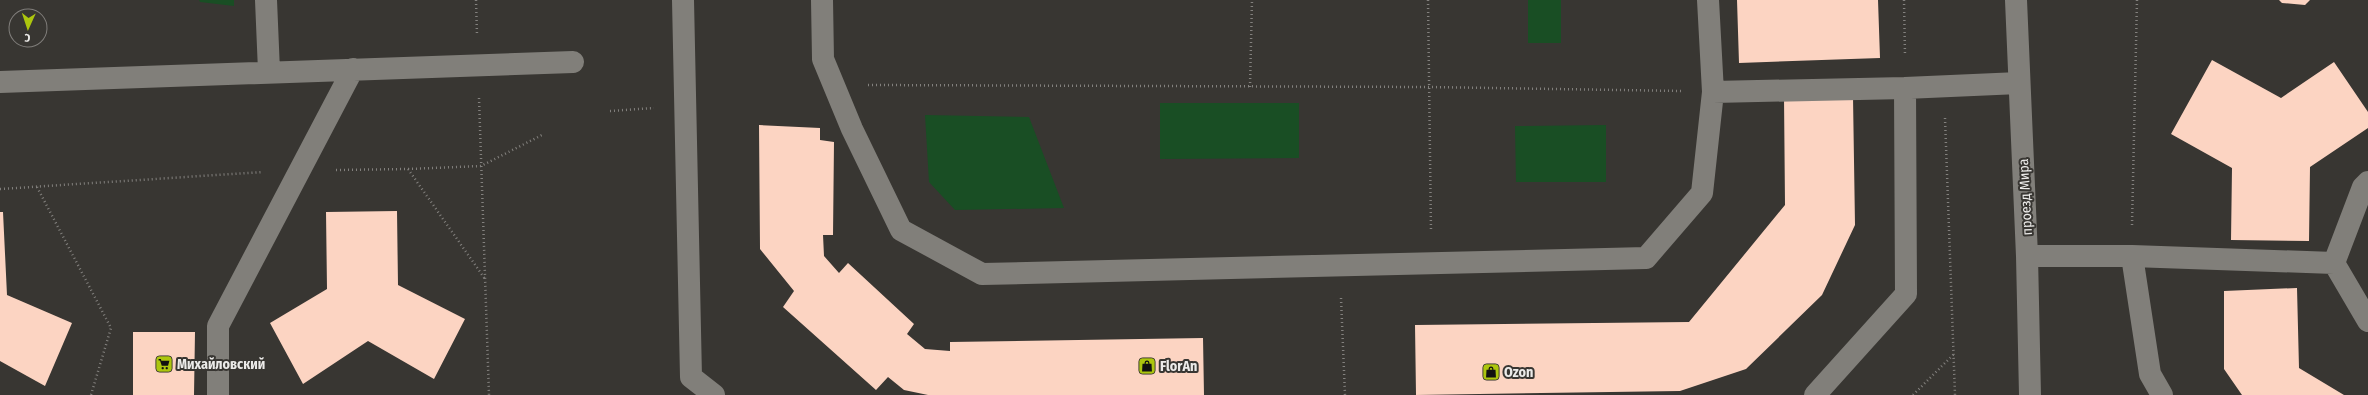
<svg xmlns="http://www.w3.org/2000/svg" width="2368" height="395" font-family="'Fira Sans Condensed',sans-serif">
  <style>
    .green { fill: #194e24 }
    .building { fill: #fcd4c2 }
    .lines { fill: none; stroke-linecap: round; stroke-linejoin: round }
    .path { stroke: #83817e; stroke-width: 2.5; stroke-dasharray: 1 3; stroke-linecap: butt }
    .minor { stroke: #817f7a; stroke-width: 22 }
    .labels { text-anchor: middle; stroke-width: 4; stroke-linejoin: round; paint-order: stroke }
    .street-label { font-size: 14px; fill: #ecebe9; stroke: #383632 }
    .poi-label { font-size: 14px; font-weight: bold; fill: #ecebe9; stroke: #383632; text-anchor: start }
  </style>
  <rect width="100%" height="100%" fill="#383632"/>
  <path class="green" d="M199,0H234V6L200,2Z
    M1528,0H1561V43H1528Z
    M1160,103H1299V158L1160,159Z
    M925,115L1029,117L1064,208L955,210L929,182Z
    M1606,125V182H1516L1515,126Z"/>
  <path class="building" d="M1737,0H1878L1880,58L1739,63Z
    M2279,0H2310L2305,5L2282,3Z
    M2212,60L2281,98L2334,62L2368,112V128L2310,167L2309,241L2231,240L2232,168L2171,134Z
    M1784,97H1853L1855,225L1822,295L1746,369L1680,391L1416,395L1415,325L1689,322L1785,205Z
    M759,125L820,128V140L834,142L833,235H823L824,256L839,273L848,263L914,324L907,334L925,349L950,351V342L1203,338L1204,395H928L904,390L888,377L876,390L783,307L794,291L760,249Z
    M397,211L398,285L465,319L434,379L368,341L303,384L270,323L327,289L326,212Z
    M0,212H3L7,295L72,323L45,386L0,361Z
    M2297,288L2299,368L2344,395H2242L2224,369V291Z
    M133,332H195L194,395H133Z"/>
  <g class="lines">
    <path class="path" d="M476,0L477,35
      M1428,0L1431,231
      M1904,0L1905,56
      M868,85L1429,87L1681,91
      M1250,87L1252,0
      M479,98L489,395
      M610,111L654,108
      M1945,118L1955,395
      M408,169L481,166L544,134
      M336,170L408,169L485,279
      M37,187L111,328L91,395
      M0,189L263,172
      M2132,225L2137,0
      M1341,298L1345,395
      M1913,395L1954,354"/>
    <path class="minor" d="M266,0L269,71
      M683,0L691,377L714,395
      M822,0L823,59L852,129L901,230L982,274L1646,258L1702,193L1713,92L1905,88
      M1708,0L1713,92
      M2016,0L2027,256L2030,395
      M0,82L573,62
      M2368,182L2363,187L2334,263L2368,321
      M2027,256H2132L2334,263
      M2132,256L2150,374L2162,395
      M218,395V326L353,69
      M1815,395L1906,294L1905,88L2019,83"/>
  </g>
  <defs>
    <g id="supermarket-square" transform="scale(0.9)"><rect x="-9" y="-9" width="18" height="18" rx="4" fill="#adc60e" stroke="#383632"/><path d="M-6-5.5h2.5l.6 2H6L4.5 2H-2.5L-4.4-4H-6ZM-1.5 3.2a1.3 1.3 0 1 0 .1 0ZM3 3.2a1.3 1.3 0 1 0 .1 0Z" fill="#111"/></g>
    <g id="shop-square" transform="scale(0.9)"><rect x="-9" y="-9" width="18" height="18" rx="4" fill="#adc60e" stroke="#383632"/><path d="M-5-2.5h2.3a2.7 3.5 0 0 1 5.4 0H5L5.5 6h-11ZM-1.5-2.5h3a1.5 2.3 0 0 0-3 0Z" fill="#111"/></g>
  </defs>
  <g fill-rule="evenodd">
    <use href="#supermarket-square" x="164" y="364"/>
    <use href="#shop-square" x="1147" y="366"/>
    <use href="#shop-square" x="1491" y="372"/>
  </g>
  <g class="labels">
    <g class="street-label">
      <text transform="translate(2025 197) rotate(-93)" y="5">проезд Мира</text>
    </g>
    <g class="poi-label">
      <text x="177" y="369">Михайловский</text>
      <text x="1160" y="371">FlorAn</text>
      <text x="1504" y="377">Ozon</text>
    </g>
  </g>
  <g transform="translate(28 28) rotate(183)"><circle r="19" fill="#383632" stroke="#807e7b"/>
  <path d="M0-3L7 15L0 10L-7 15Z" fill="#adc60e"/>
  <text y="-6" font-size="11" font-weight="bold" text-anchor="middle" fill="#ecebe9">С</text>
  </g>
</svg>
